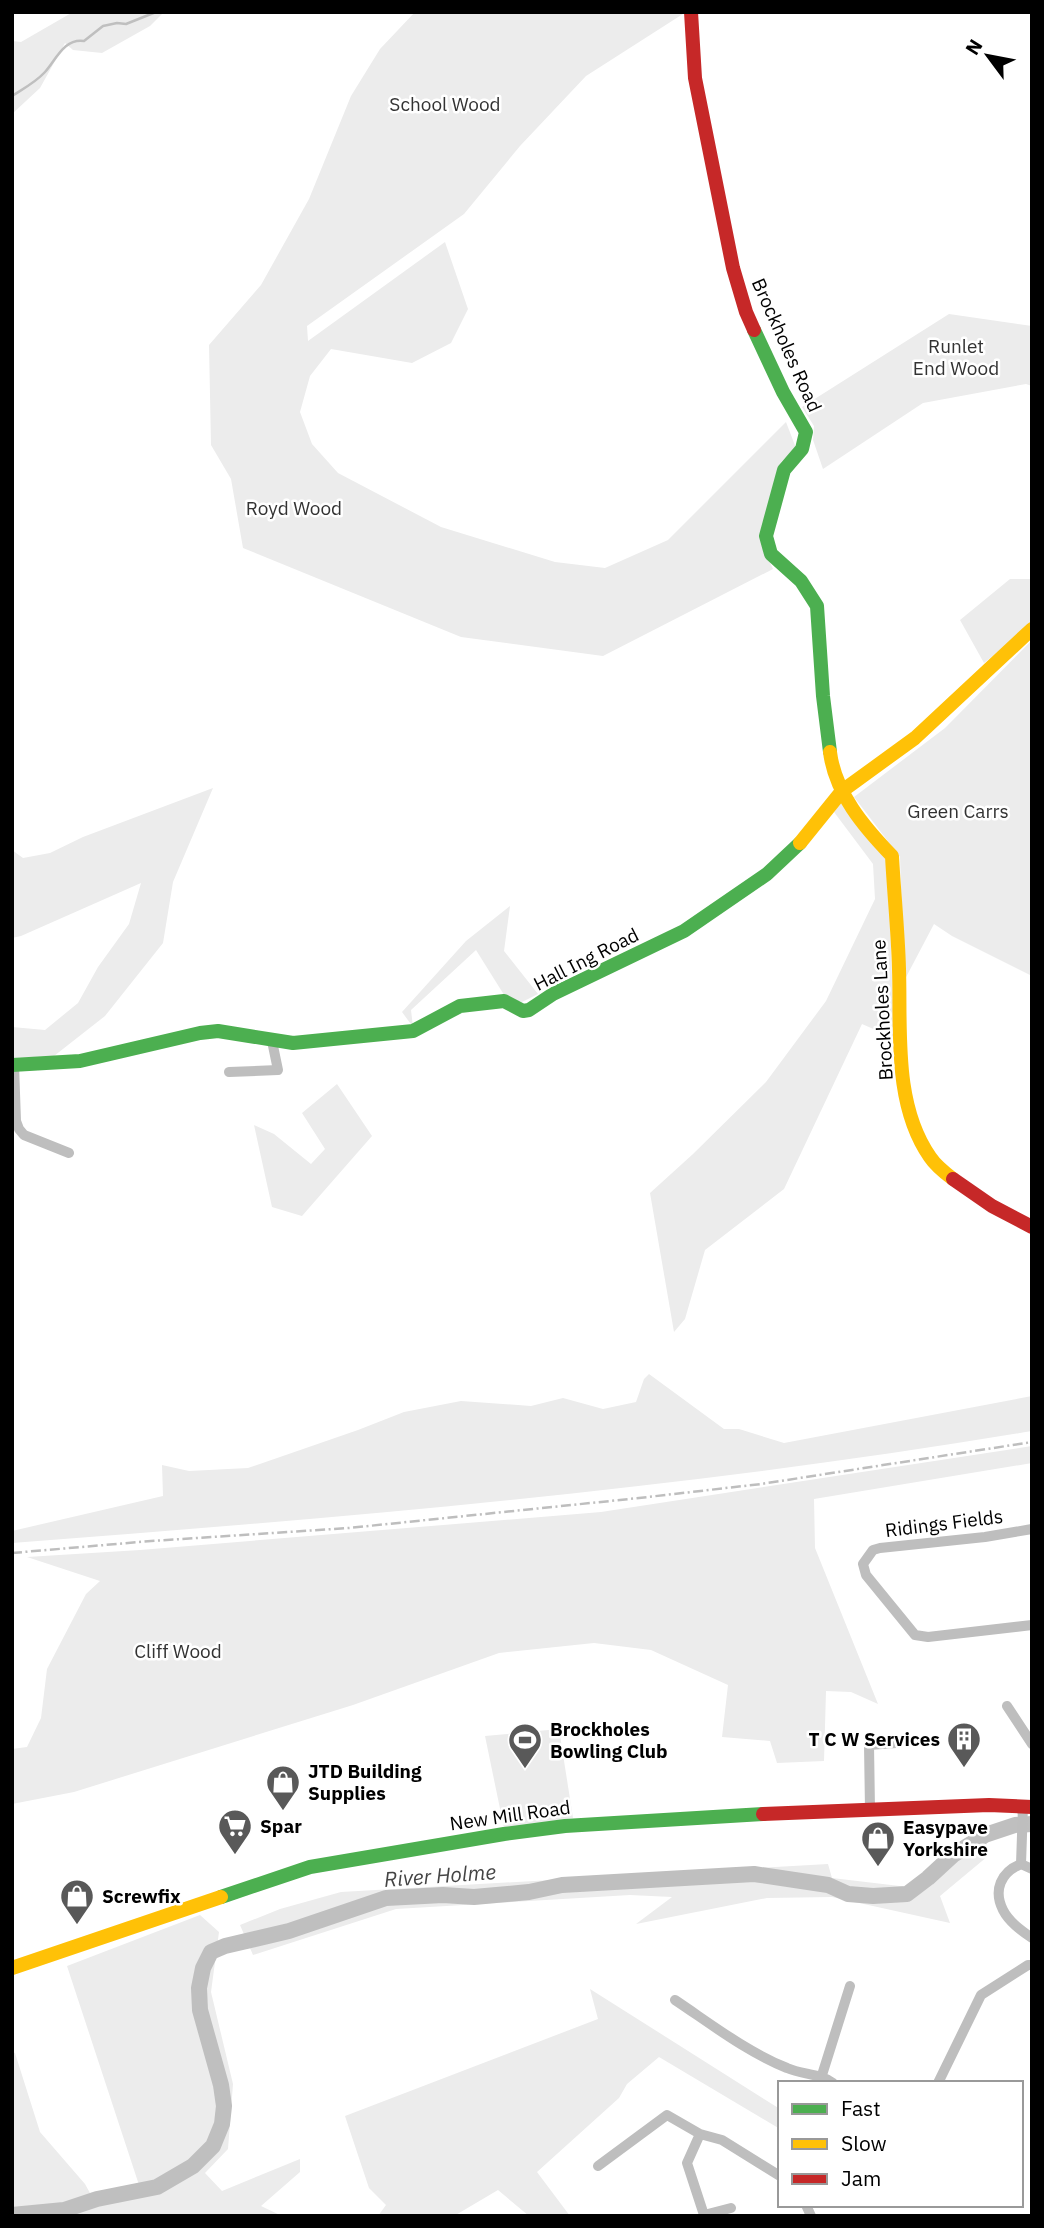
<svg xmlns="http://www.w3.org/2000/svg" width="1044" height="2228" font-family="'IBM Plex Sans',sans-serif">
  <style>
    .green { fill: #ececec }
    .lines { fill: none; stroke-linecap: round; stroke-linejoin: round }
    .stream { stroke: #bfbfbf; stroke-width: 2.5 }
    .river { stroke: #bfbfbf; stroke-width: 16 }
    .street { stroke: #bebebe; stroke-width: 10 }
    .fast { stroke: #4caf50; stroke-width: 14 }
    .slow { stroke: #ffc107; stroke-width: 14 }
    .jam { stroke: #c62828; stroke-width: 14 }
    .rail { stroke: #bebebe; stroke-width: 2.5; stroke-dasharray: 10 3.5 2 3.5; stroke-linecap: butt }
    .labels { text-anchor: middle; stroke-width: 5; stroke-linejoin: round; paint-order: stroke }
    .park-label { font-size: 19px; fill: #333; stroke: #fff }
    .street-label { font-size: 19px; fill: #000; stroke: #fff }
    .poi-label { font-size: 19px; font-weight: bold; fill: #000; stroke: #fff; text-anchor: start }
    .water-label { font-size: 21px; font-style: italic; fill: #444; stroke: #fff }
  </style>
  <rect width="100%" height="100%" fill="#fff"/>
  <path class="green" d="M73,12H164L150,26L102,53L73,50L65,43L40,88L12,114V41L21,42Z
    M415,12H686L586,76L520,146L464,214L307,326L308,341L445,242L468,309L451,343L412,363L331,349L310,376L300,412L312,444L338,473L441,527L555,562L605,568L668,540L786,422L796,448L781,462L761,532L762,546L773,569L603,656L461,637L243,548L231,479L211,445L209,345L261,285L309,199L351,96L380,49Z
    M949,314L1032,326V386L1026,384L923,403L823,469L813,440L814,426L802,407Z
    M1010,579H1032V624L984,663L960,620Z
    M1032,640V976L952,936L934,924L904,981L900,857L854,797L945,728Z
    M213,788L173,882L163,943L105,1016L54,1056L12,1058V1027L45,1030L78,1003L98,967L129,924L141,883L21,936L12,938V850L23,858L50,853L83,837Z
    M842,800L888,858L894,1038L862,1024L784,1189L705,1250L685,1319L674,1332L650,1193L693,1154L766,1082L826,1001L875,899L873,864L834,812Z
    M510,906L504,951L538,994L522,1002L506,998L476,950L411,1010L413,1027L402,1012L466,941Z
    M337,1084L372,1136L302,1216L272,1207L254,1125L274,1134L311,1164L325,1149L302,1113Z
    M649,1374L724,1429H739L784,1443L1032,1396V1431C694,1488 353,1517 12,1543V1531L163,1496L162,1465L189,1471L248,1468L358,1430L404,1412L461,1401L531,1406L563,1398L603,1409L636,1402L644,1379Z
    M1032,1446V1463L814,1499L815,1548L878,1704L851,1692L826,1691L824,1761L777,1763L770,1741L722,1737L728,1685L651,1650L594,1643L499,1653L353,1705L74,1792L12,1804V1749L27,1747L41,1718L47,1669L86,1594L100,1581L27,1557L140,1550L601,1512Z
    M559,1729L573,1818L504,1828L485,1736Z
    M986,1837L988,1856L940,1896L950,1923L832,1897L767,1898L636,1924L672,1897L630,1895L396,1909L253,1955L240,1925L280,1909L341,1892L828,1864L832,1878L908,1887Z
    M200,1915L219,1932L211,1992L233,2084L228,2149L205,2173L222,2191L300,2159V2172L261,2206L282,2216H12V2052L15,2053L40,2132L85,2184L90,2193L139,2185L67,1966Z
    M590,1989L780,2109V2129L659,2057L627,2084L619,2098L537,2172L570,2216H529L498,2190L454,2216H378L386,2205L369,2188L345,2116L598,2019Z"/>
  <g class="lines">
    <path class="stream" d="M12,96C23,89 36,82 45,72C56,60 64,38 84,41L103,26L117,23L126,24L156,12"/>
    <path class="river" d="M12,2215L64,2210L97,2199L157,2187L193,2166L213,2146L222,2124L224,2106L221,2085L200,2010L199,1988L203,1968L211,1952L225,1946L289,1931L386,1898L443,1895L474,1897L529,1892L562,1885L754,1874L828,1885L848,1894L873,1896L907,1894L928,1878L953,1855L985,1835L1015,1825L1032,1824"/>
    <path class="street" d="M14,1065L16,1121L19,1129L24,1135L69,1153
      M229,1072L278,1070L272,1041
      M1032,1529L985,1537L880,1548L873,1550L863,1564L866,1575L915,1635L928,1637L1032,1625
      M1007,1706L1032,1744
      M1023,1806L1021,1864C1001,1872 993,1890 1003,1910C1009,1922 1022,1931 1032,1938
      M870,1809L869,1745L896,1743
      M1021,1864L1032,1869
      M675,2000C711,2024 747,2052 787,2068C803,2075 819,2073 833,2083
      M822,2075L850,1986
      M938,2083L981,1995L1028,1965H1032
      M700,2134L687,2163L704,2215L731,2208
      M598,2166L667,2115L700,2134L722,2140L780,2176
      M806,2205L811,2216"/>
    <path class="fast" d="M754,330L783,392L806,432L802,449L784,470L766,536L771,554L801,581L817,606L823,696L830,752
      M12,1065L80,1061L200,1033L218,1031L293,1043L413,1031L460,1006L504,1001L523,1011L529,1010L553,994L684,931L767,874L800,843
      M221,1897L310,1867L504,1834L565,1826L763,1814"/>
    <path class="slow" d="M830,752C835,793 864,827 892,856C894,894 898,931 899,969C901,1029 893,1104 930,1157C936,1166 945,1173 953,1179
      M800,843L842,791L915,738L1032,629
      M12,1968L221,1897"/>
    <path class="jam" d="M691,12L695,78L733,268L746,312L754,330
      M953,1179L992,1206L1032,1227
      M763,1814L989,1805L1032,1807"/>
    <path class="rail" d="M12,1553L151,1541L349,1528L639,1498L761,1484L1032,1442"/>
  </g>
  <defs>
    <g id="building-pin" transform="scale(1.75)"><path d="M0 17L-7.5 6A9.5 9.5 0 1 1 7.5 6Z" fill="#595959" stroke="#fff"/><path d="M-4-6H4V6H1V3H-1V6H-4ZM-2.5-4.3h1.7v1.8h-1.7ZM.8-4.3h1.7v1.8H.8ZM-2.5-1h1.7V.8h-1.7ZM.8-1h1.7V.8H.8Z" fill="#fff"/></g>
    <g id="stadium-pin" transform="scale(1.75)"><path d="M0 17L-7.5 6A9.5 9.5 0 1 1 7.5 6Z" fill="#595959" stroke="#fff"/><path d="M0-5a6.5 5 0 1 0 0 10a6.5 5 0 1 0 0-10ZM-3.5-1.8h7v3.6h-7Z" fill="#fff"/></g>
    <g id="shop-pin" transform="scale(1.75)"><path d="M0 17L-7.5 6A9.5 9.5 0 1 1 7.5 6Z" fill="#595959" stroke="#fff"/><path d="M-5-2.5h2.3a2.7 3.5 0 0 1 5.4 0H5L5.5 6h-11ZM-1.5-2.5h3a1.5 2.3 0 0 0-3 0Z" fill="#fff"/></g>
    <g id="supermarket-pin" transform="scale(1.75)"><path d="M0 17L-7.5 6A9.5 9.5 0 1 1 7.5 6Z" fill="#595959" stroke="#fff"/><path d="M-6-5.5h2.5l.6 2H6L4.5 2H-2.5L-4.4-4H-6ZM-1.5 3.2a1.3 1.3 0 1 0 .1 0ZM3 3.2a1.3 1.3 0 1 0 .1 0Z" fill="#fff"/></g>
  </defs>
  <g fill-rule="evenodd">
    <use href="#building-pin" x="964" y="1739"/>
    <use href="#stadium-pin" x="525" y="1740"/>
    <use href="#shop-pin" x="283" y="1782"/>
    <use href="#supermarket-pin" x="235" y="1826"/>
    <use href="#shop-pin" x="878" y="1838"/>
    <use href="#shop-pin" x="77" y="1896"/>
  </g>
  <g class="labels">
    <g class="park-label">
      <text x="445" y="111">School Wood</text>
      <text x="956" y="353">Runlet<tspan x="956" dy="22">End Wood</tspan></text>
      <text x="294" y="515">Royd Wood</text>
      <text x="958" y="818">Green Carrs</text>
      <text x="178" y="1658">Cliff Wood</text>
    </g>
    <g class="street-label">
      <text transform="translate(787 345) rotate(66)" y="7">Brockholes Road</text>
      <text transform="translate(586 959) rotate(-27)" y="7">Hall Ing Road</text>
      <text transform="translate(882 1010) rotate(-93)" y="7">Brockholes Lane</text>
      <text transform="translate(944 1523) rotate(-7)" y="7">Ridings Fields</text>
      <text transform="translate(510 1815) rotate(-8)" y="7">New Mill Road</text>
    </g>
    <g class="poi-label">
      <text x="550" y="1736">Brockholes<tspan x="550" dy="22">Bowling Club</tspan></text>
      <text x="940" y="1746" text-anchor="end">T C W Services</text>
      <text x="308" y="1778">JTD Building<tspan x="308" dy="22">Supplies</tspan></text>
      <text x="260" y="1833">Spar</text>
      <text x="903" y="1834">Easypave<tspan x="903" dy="22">Yorkshire</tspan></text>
      <text x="102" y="1903">Screwfix</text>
    </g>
    <g class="water-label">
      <text transform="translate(440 1876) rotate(-4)" y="7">River Holme</text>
    </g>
  </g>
  <rect width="1044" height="2228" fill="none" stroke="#000000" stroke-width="28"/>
  <rect x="778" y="2081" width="245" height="126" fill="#ffffff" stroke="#999999" stroke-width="2"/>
  <rect x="792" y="2104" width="35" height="10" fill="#4caf50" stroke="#999999" stroke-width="2"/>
  <text x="841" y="2116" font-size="21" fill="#000000">Fast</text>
  <rect x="792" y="2139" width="35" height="10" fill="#ffc107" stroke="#999999" stroke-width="2"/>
  <text x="841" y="2151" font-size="21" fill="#000000">Slow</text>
  <rect x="792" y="2174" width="35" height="10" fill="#c62828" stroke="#999999" stroke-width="2"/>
  <text x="841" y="2186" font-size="21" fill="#000000">Jam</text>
  <g transform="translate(988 56) rotate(302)" stroke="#ffffff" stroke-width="5" paint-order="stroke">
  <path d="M0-5L12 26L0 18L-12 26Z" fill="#000000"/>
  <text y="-10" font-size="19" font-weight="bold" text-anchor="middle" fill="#000000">N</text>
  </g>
</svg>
